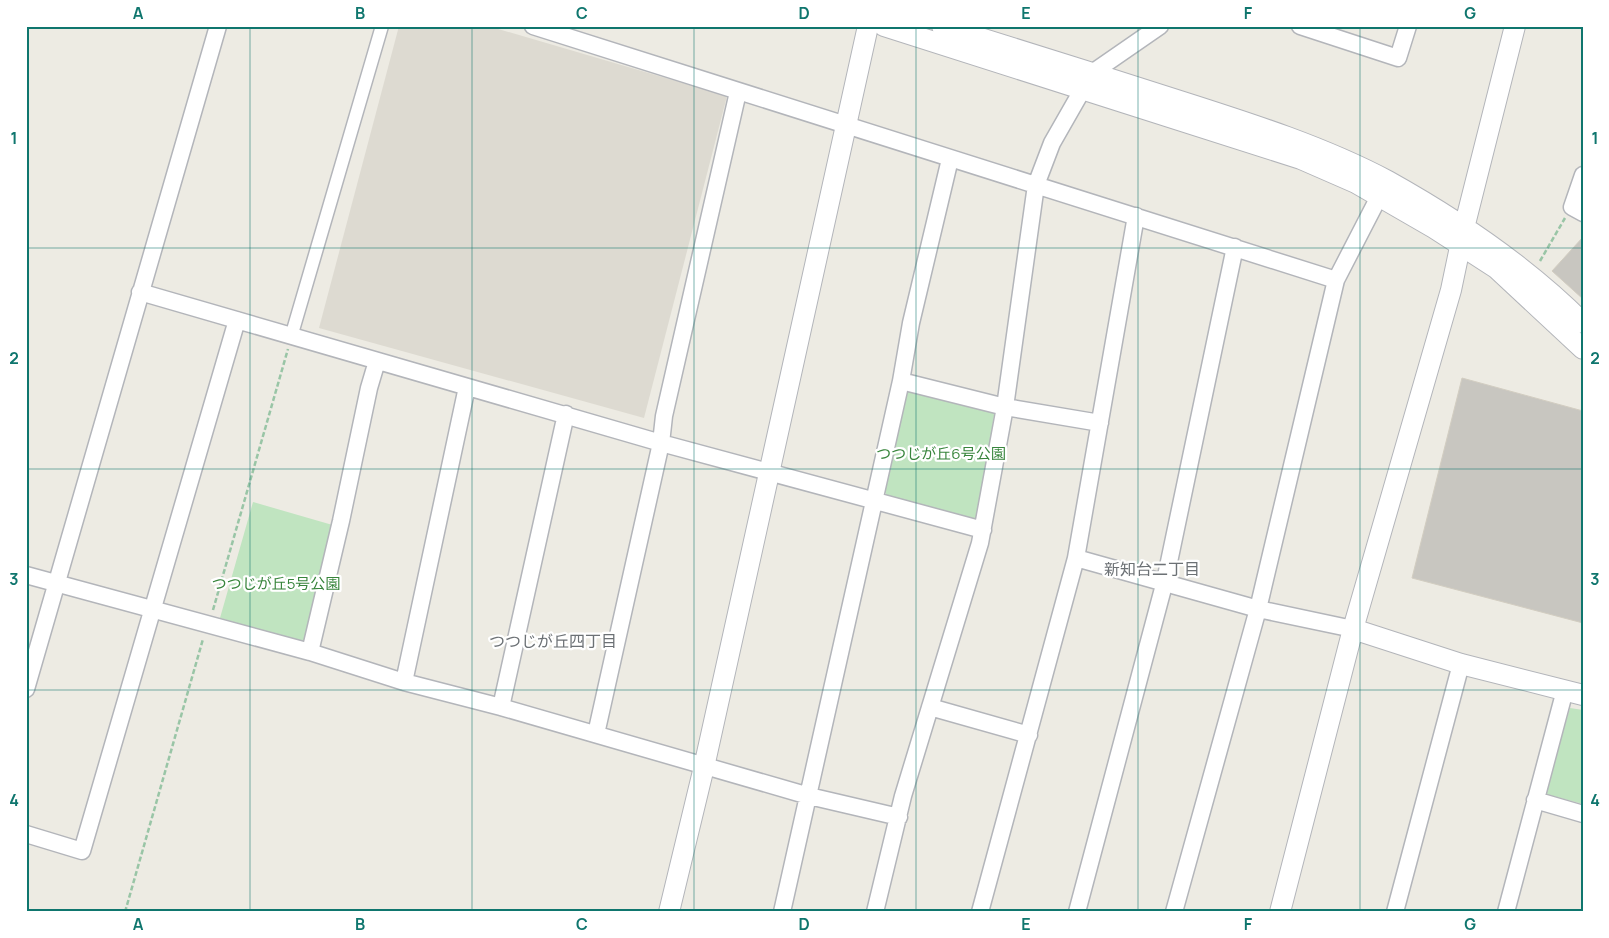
<svg xmlns="http://www.w3.org/2000/svg" width="1609" height="938" font-family="Manrope,'Noto Sans JP',sans-serif">
  <style>
    .education { fill: #dddad1 }
    .green { fill: #c0e4c0 }
    .building { fill: #c8c6c0; stroke: #d2cdc1 }
    .lines { fill: none; stroke-linecap: round; stroke-linejoin: round }
    .pedestrian-casing { stroke: #b3b5ba; stroke-width: 15 }
    .minor-casing { stroke: #b3b5ba; stroke-width: 19 }
    .tertiary-casing { stroke: #b3b5ba; stroke-width: 22 }
    .path { stroke: #99c5a6; stroke-width: 2.5; stroke-dasharray: 5 2.5; stroke-linecap: butt }
    .pedestrian { stroke: #fff; stroke-width: 12 }
    .minor { stroke: #fff; stroke-width: 16 }
    .tertiary { stroke: #fff; stroke-width: 20 }
    .grid { fill: none; stroke: #0f766e; stroke-width: 1; stroke-opacity: 0.55 }
    .labels { text-anchor: middle; stroke-width: 4.5; stroke-linejoin: round; paint-order: stroke }
    .park-label { font-size: 15px; fill: #38853c; stroke: #fff }
    .neighbourhood-label { font-size: 16px; fill: #6c7175; stroke: #fff }
    .neatline { fill: none; stroke: #0f766e; stroke-width: 2 }
    .grid-label { font-size: 16px; text-anchor: middle; font-weight: bold; fill: #0f766e }
  </style>
  <rect width="100%" height="100%" fill="#edebe3"/>
  <path class="education" d="M399,26H488L727,96L644,418L319,328Z"/>
  <path class="green" d="M907,390L995,409L978,517L971,521L887,496L884,490Z
    M253,502L336,526L306,643L220,618Z
    M1570,708L1583,710V804L1545,794Z"/>
  <path class="building" d="M1583,237V299L1552,271Z
    M1462,378L1583,411V623L1412,578Z"/>
  <g class="lines">
    <g class="pedestrian-casing">
      <path id="pedestrian" d="M291,337L382,26"/>
    </g>
    <g class="minor-casing">
      <path id="minor" d="M533,26L1336,280
        M1300,26L1398,58L1408,26
        M1583,175L1572,207L1583,213
        M140,292L661,443L983,530
        M901,381L1005,407L1100,423
        M1076,558L1258,609L1353,629
        M26,575L310,652L404,682L501,707L809,796L899,817
        M310,652L341,521L369,388L377,361
        M404,682L467,387
        M26,689L218,26
        M501,707L566,414
        M930,707L1029,735
        M596,734L661,443L664,416L738,92
        M1535,800L1583,814
        M26,834L82,851L237,320
        M782,912L901,381L911,323L950,159
        M875,912L903,796L980,543L1005,407L1036,185L1052,143L1092,73L1160,26
        M980,912L1076,558L1136,216
        M1077,912L1165,581L1235,247
        M1174,912L1258,609L1336,280L1385,185
        M1395,912L1461,664
        M1506,912L1565,690"/>
    </g>
    <g class="tertiary-casing">
      <path id="tertiary" d="M884,26L1301,159L1356,183L1434,228L1496,268L1583,349
        M942,26C1022,51 1103,76 1183,102C1252,124 1324,147 1388,181C1458,220 1526,266 1583,323
        M1353,629L1461,664L1583,695
        M669,912L704,767L868,26
        M1280,912L1353,629L1451,290L1464,228L1515,26"/>
    </g>
    <path class="path" d="M1540,261L1565,218
      M213,610L288,349
      M125,912L203,639"/>
    <use href="#pedestrian" class="pedestrian"/>
    <use href="#minor" class="minor"/>
    <use href="#tertiary" class="tertiary"/>
  </g>
  <path class="grid" d="M250,26V912M472,26V912M694,26V912M916,26V912M1138,26V912M1360,26V912M26,248H1583M26,469H1583M26,690H1583"/>
  <g class="labels">
    <g class="park-label">
      <text x="941" y="459">つつじが丘6号公園</text>
      <text x="276" y="589">つつじが丘5号公園</text>
    </g>
    <g class="neighbourhood-label">
      <text x="1152" y="575">新知台二丁目</text>
      <text x="553" y="647">つつじが丘四丁目</text>
    </g>
  </g>
  <rect width="1609" height="938" fill="none" stroke="#ffffff" stroke-width="55"/>
  <rect x="28" y="28" width="1554" height="882" class="neatline"/>
  <g class="grid-label">
    <text x="138" y="19">A</text>
    <text x="360" y="19">B</text>
    <text x="582" y="19">C</text>
    <text x="804" y="19">D</text>
    <text x="1026" y="19">E</text>
    <text x="1248" y="19">F</text>
    <text x="1470" y="19">G</text>
    <text x="14" y="144">1</text>
    <text x="1595" y="144">1</text>
    <text x="14" y="364">2</text>
    <text x="1595" y="364">2</text>
    <text x="14" y="585">3</text>
    <text x="1595" y="585">3</text>
    <text x="14" y="806">4</text>
    <text x="1595" y="806">4</text>
    <text x="138" y="930">A</text>
    <text x="360" y="930">B</text>
    <text x="582" y="930">C</text>
    <text x="804" y="930">D</text>
    <text x="1026" y="930">E</text>
    <text x="1248" y="930">F</text>
    <text x="1470" y="930">G</text>
  </g>
</svg>
